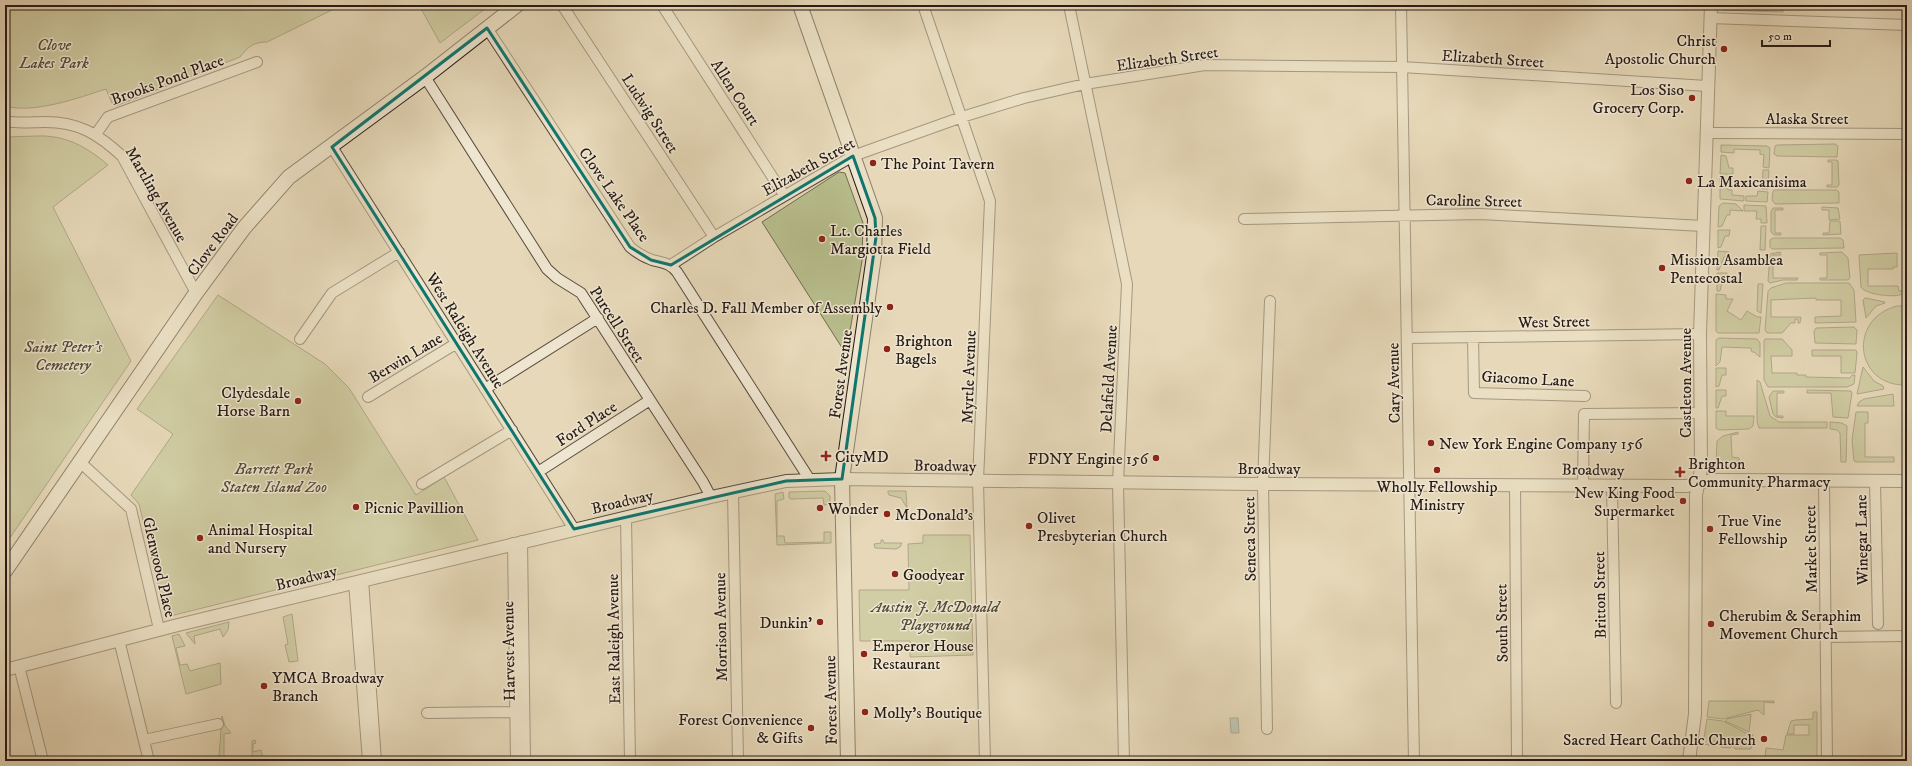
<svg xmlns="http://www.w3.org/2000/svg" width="1912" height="766" font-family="'IM FELL DW Pica',serif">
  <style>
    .green { fill: #b8be8d; stroke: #706c52 }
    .water { fill: #98b8b6; stroke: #6b7976 }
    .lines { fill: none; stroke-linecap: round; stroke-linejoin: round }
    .minor-casing { stroke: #574a3e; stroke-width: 12 }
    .tertiary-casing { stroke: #574a3e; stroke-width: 14 }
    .secondary-casing { stroke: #271b16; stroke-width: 16 }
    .minor { stroke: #efe6d1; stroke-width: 10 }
    .tertiary { stroke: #efe6d1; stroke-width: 12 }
    .secondary { stroke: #efe6d1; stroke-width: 14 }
    .marked { fill: none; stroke: #0f766e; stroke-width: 3; stroke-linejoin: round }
    .poi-dot { fill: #8f2418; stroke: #efe6d1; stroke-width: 1.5 }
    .labels { text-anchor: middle; stroke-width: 3; stroke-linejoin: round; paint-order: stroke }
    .poi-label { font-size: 16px; fill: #271b16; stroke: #efe6d1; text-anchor: start }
    .park-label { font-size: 16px; font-style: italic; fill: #524c3a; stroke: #efe6d1 }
    .street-label { font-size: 16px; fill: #271b16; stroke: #efe6d1 }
  </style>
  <rect width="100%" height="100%" fill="#e6d8b8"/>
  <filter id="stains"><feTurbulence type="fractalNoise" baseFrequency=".005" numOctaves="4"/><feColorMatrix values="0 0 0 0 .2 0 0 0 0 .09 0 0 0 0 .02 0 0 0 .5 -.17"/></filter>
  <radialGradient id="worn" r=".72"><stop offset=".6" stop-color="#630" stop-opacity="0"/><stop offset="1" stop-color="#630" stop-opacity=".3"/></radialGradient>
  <path class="green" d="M5,5H342L267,42C253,42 248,47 240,57L118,105H113L106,89C78,98 34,114 5,106Z
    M419,5H490L440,43Z
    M1722,5H1783V12L1722,10Z
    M37,136C66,135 87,147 108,165L53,207L131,361L5,545V137Z
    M1835,144L1838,146L1837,157L1777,156L1774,154L1775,146L1777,145Z
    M1721,145L1767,146L1770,148L1769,168L1763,167L1764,155L1760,154V150L1734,149V153L1721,152Z
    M1721,155L1726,156L1729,168H1733V174H1720Z
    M1828,160H1836L1838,161L1839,185L1837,187H1827V185H1832V162H1828Z
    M1763,170H1769L1768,189H1762Z
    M839,172L845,173L863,223L862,261L846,354L762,222Z
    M1720,178L1726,179L1728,190H1732V195L1744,196V201L1720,199Z
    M1775,190H1837L1839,192V203L1775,204L1772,200L1773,191Z
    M1758,191L1768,192L1767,202L1746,201V196H1757Z
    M1723,203L1736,204L1743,211L1730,210V215H1727L1722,226L1718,227L1719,206Z
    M1744,205L1766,206L1767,223H1761V219H1756L1757,211H1744Z
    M1822,207L1838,208L1840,219L1829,220V210H1822Z
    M1773,208H1783V210H1775V233H1781V235H1774L1771,232V212Z
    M1830,221H1840L1841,234L1823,235V233H1829Z
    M1761,226H1766L1765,250H1760Z
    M1718,230H1730L1729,236H1725L1721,247L1718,248Z
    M1773,238H1840L1843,240L1844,248L1772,249L1770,247V240Z
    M1718,251L1729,252L1728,257H1724L1719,270H1717Z
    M1780,252L1781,255H1773V278H1798L1797,280H1783L1770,283L1768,281L1770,254Z
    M1842,252L1848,258L1850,278L1848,280H1820V278H1827V255H1820V253Z
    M1897,253V267H1893V269H1868V286H1898L1899,291H1904L1902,294C1896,298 1866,295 1861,287L1859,255Z
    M1717,273H1727V279H1723L1720,291H1717Z
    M1786,283H1849L1854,290L1856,322L1815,323V317L1841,316V300H1816V298L1771,300V317H1801L1800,323H1798V319H1795V323H1791L1782,333H1767L1765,330L1768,291L1771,288Z
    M1758,284H1763L1761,313L1757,311Z
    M1716,294L1726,295V299H1733L1727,311L1741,320L1747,311L1757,317H1761L1759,333H1718L1716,331Z
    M218,295L325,364L349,388L416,495L444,477L478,540L166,617L139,504L131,495L173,434L137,409Z
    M1865,298L1885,302V303L1876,306L1866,318L1863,300Z
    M1897,306H1907V385C1855,387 1847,319 1897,306Z
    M1854,327L1857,330L1856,344L1815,343L1814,331L1816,328Z
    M1719,338L1757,339L1760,343V357L1754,352H1752L1751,348L1722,347L1720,362L1716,366V340Z
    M1765,339H1782L1792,350V356H1771L1772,373H1797V375H1806V377L1850,378L1852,375H1855L1854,384L1847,387H1768L1764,380V341Z
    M1812,350H1856L1857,353L1855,373H1841V356H1812Z
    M1863,367L1874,381L1883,386L1884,389L1857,394Z
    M1716,368H1726V375H1722L1719,386L1716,387Z
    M1757,380L1760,382L1770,416L1779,422H1827V428H1759L1757,422Z
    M1716,390H1726V396H1722L1718,408H1716Z
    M1807,390L1851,391L1852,393L1848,418L1833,417L1831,393H1807Z
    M1773,391H1784V393H1777V416H1783V418L1776,417L1773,414L1769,397Z
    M1893,394L1894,406H1857L1859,402L1864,399Z
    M1716,411H1726V416H1754L1753,426L1749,429L1719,430L1716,428Z
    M1856,412H1868V423H1865V457H1894V462H1857L1854,461L1852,440Z
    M1830,422L1842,423L1847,426L1846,462H1841L1840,433L1837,430L1830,429Z
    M1738,432V434L1731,435L1732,457L1739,458V463H1716L1717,441L1723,436Z
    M825,491L830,496V504L824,505L823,498L791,499L789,498V492Z
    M906,491L907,508L901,498L889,495L888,493V491Z
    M783,492L784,499L777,501V536H784L785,543L824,542V532H831V543L777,545L775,494Z
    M923,535H970L973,655L910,657V641H860L859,590H909L908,544L923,543Z
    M881,540H883L884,543H902L900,547L896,549L875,548L874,544L881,543Z
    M292,614L298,661L289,662L285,645L288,644L283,617Z
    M229,622L228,630L223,637L220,629L194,636L195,644L186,633Z
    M179,634L185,646L176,648L180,665L187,664L190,671L220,663L221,684L186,694L172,636Z
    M1709,701H1774V703L1764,702V715L1758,710L1723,719L1707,717Z
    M1813,712H1817V761H1764L1762,758L1765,757L1766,748L1783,750L1786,735H1809V725H1794V734H1787L1791,721L1795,720L1813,719Z
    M1751,714L1749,732L1725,721L1727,719Z
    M222,716L225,726L231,733L224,734V761H219V757Z
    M1707,719L1723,721L1748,734L1747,742L1717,739L1710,745L1703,744Z
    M1751,735H1753L1751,749H1735L1733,745L1730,748L1721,747L1719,743H1716L1715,746H1712L1717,741L1750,744Z
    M255,740L256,743L253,744V752L261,750L264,761H252V741Z"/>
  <path class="water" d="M1230,718H1238L1239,733H1231Z"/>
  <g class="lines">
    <g class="minor-casing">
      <path id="minor" d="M562,5L714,237
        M662,5L784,195
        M923,5L990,201L978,481L985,761
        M1069,5L1127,284L1118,483L1124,761
        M1401,5L1414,761
        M1710,18L1907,25
        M487,28L630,247C637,253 644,257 652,260C663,263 670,263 677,272L810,480
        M425,77L547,269L557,278L581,293L703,482L711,497
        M5,121C18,124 32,122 45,122C79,122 98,134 122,156L196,293
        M1707,133L1907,134
        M96,134L108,117L257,62
        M332,147L574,529
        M1244,219L1480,214L1703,226
        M671,265L714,237L853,156L962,117L1024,98L1085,84L1205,65L1402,67L1707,86
        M1473,337L1474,393L1585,396
        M1407,338L1700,334
        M300,339L332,293L399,252
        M485,389L598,318
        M368,397L457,343
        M80,462L131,509L159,629
        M538,472L650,400
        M1824,480L1827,761
        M1875,481L1878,624
        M422,484L512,430
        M1515,485L1517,761
        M1583,485L1584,414L1701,413
        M1612,486L1616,703
        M733,492L738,761
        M626,517L630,761
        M522,541L525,761
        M513,543L516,761
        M363,580L376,761
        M354,582L368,761
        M1826,637L1907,636
        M119,640L149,761
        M19,666L43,761
        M427,713L520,712
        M1267,729L1263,484L1270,301
        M144,740L218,724"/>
    </g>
    <g class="tertiary-casing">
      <path id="tertiary" d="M5,670L178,625L711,497L786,481L842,479L1254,484L1687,486L1711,480L1907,481
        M1689,761L1695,714L1696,495L1701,469L1700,334L1711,5"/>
    </g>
    <g class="secondary-casing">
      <path id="secondary" d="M800,5L875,218L874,256L842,479L848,761
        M5,571L196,293L244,228L289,177L425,77L517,5"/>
    </g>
    <use href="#minor" class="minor"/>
    <use href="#tertiary" class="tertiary"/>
    <use href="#secondary" class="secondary"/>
  </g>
  <path d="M0 0H1912V766H0ZM487,28L630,247L651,260L671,265L853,156L875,218L876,237L842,479L786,481L574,529L332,147Z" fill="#e6d8b8" fill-opacity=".55" fill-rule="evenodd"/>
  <path class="marked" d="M487,28L630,247L651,260L671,265L853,156L875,218L876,237L842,479L786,481L574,529L332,147Z"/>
  <g class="poi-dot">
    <circle cx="1724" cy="49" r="4"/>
    <circle cx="1692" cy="98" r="4"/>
    <circle cx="873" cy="163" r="4"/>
    <circle cx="1689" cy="181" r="4"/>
    <circle cx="822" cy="239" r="4"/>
    <circle cx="1662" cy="268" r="4"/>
    <circle cx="890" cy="307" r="4"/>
    <circle cx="887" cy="349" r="4"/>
    <circle cx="298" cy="401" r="4"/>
    <circle cx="1431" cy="443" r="4"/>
    <path d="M824 450h4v4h4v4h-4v4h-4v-4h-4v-4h4z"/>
    <circle cx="1156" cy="458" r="4"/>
    <circle cx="1437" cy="470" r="4"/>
    <path d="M1678 466h4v4h4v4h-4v4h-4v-4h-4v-4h4z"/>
    <circle cx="1683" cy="501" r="4"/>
    <circle cx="356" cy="507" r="4"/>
    <circle cx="820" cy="508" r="4"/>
    <circle cx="887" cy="514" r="4"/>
    <circle cx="1029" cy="526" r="4"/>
    <circle cx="1710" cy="529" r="4"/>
    <circle cx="200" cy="538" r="4"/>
    <circle cx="895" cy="574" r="4"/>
    <circle cx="820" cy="622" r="4"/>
    <circle cx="1711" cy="624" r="4"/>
    <circle cx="864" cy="654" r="4"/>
    <circle cx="264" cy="686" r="4"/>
    <circle cx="865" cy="712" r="4"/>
    <circle cx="811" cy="728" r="4"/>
    <circle cx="1764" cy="739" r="4"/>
  </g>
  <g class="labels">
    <g class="poi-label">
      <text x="1716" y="46" text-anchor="end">Christ<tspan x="1716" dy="18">Apostolic Church</tspan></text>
      <text x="1684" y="95" text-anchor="end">Los Siso<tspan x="1684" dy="18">Grocery Corp.</tspan></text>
      <text x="881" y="169">The Point Tavern</text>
      <text x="1697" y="187">La Maxicanisima</text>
      <text x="830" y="236">Lt. Charles<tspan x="830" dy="18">Margiotta Field</tspan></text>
      <text x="1670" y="265">Mission Asamblea<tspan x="1670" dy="18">Pentecostal</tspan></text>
      <text x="882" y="313" text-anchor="end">Charles D. Fall Member of Assembly</text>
      <text x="895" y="346">Brighton<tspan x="895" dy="18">Bagels</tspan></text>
      <text x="290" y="398" text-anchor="end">Clydesdale<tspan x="290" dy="18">Horse Barn</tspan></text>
      <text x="1439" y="449">New York Engine Company 156</text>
      <text x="835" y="462">CityMD</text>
      <text x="1148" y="464" text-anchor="end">FDNY Engine 156</text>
      <text x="1688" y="469">Brighton<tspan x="1688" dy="18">Community Pharmacy</tspan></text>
      <text x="1437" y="492" text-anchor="middle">Wholly Fellowship<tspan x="1437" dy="18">Ministry</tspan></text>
      <text x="1675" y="498" text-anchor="end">New King Food<tspan x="1675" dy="18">Supermarket</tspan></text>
      <text x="364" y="513">Picnic Pavillion</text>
      <text x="828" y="514">Wonder</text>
      <text x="895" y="520">McDonald's</text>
      <text x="1037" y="523">Olivet<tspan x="1037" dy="18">Presbyterian Church</tspan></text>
      <text x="1718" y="526">True Vine<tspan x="1718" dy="18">Fellowship</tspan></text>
      <text x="208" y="535">Animal Hospital<tspan x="208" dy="18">and Nursery</tspan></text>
      <text x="903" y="580">Goodyear</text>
      <text x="1719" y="621">Cherubim &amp; Seraphim<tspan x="1719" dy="18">Movement Church</tspan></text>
      <text x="812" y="628" text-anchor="end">Dunkin'</text>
      <text x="872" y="651">Emperor House<tspan x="872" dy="18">Restaurant</tspan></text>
      <text x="272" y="683">YMCA Broadway<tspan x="272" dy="18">Branch</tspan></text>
      <text x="873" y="718">Molly's Boutique</text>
      <text x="803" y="725" text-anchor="end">Forest Convenience<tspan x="803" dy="18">&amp; Gifts</tspan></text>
      <text x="1756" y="745" text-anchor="end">Sacred Heart Catholic Church</text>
    </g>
    <g class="park-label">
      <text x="54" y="50">Clove<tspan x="54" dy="18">Lakes Park</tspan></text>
      <text x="63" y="352">Saint Peter’s<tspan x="63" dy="18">Cemetery</tspan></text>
      <text x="274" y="474">Barrett Park<tspan x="274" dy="18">Staten Island Zoo</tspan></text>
      <text x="935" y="612">Austin J. McDonald<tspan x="935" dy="18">Playground</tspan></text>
    </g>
    <g class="street-label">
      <text transform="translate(1167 58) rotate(-8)" y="6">Elizabeth Street</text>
      <text transform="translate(1493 58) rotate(4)" y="6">Elizabeth Street</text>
      <text transform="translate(167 79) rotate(-20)" y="6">Brooks Pond Place</text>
      <text transform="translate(736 92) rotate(57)" y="6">Allen Court</text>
      <text transform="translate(651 113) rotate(57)" y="6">Ludwig Street</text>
      <text x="1807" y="124">Alaska Street</text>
      <text transform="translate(808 166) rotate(-29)" y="6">Elizabeth Street</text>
      <text transform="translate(157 194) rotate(60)" y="6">Martling Avenue</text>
      <text transform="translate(615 194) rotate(55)" y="6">Clove Lake Place</text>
      <text transform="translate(1474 200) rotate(1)" y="6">Caroline Street</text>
      <text transform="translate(212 244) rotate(-53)" y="6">Clove Road</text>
      <text transform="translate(1554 321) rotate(-1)" y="6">West Street</text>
      <text transform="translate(618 324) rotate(57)" y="6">Purcell Street</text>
      <text transform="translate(466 330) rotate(58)" y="6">West Raleigh Avenue</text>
      <text transform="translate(405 357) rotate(-31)" y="6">Berwin Lane</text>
      <text transform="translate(840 374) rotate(-82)" y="6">Forest Avenue</text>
      <text transform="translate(968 377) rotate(-88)" y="6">Myrtle Avenue</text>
      <text transform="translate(1528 378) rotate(3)" y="6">Giacomo Lane</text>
      <text transform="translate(1108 379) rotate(-87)" y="6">Delafield Avenue</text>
      <text transform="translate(1393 383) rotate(-91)" y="6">Cary Avenue</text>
      <text transform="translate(1685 383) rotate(-90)" y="6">Castleton Avenue</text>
      <text transform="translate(586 423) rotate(-33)" y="6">Ford Place</text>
      <text transform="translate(945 465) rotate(1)" y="6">Broadway</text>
      <text x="1269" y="474">Broadway</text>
      <text transform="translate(1593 469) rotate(1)" y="6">Broadway</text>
      <text transform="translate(622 501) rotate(-13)" y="6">Broadway</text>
      <text transform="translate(1249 539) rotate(-91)" y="6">Seneca Street</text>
      <text transform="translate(1861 540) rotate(-91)" y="6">Winegar Lane</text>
      <text transform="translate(1810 549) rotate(-91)" y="6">Market Street</text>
      <text transform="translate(160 567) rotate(77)" y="6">Glenwood Place</text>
      <text transform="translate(306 577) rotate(-14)" y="6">Broadway</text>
      <text transform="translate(1599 595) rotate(-91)" y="6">Britton Street</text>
      <text transform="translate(1501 623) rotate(-91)" y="6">South Street</text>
      <text transform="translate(720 627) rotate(-91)" y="6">Morrison Avenue</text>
      <text transform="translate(613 639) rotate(-91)" y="6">East Raleigh Avenue</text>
      <text transform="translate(508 651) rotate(-91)" y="6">Harvest Avenue</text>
      <text transform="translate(830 700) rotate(-91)" y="6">Forest Avenue</text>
    </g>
  </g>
  <rect width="1912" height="766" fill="none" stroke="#e6d8b8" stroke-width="20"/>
  <rect x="6" y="6" width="1900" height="754" fill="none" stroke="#271b16" stroke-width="2"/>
  <rect x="10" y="10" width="1892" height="746" fill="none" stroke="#271b16"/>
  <path d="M1762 40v6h68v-6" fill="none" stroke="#271b16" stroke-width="2"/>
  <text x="1768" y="40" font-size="12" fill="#271b16" stroke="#efe6d1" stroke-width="3" paint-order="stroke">50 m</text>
  <rect width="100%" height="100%" filter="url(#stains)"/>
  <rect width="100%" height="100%" fill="url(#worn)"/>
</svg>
